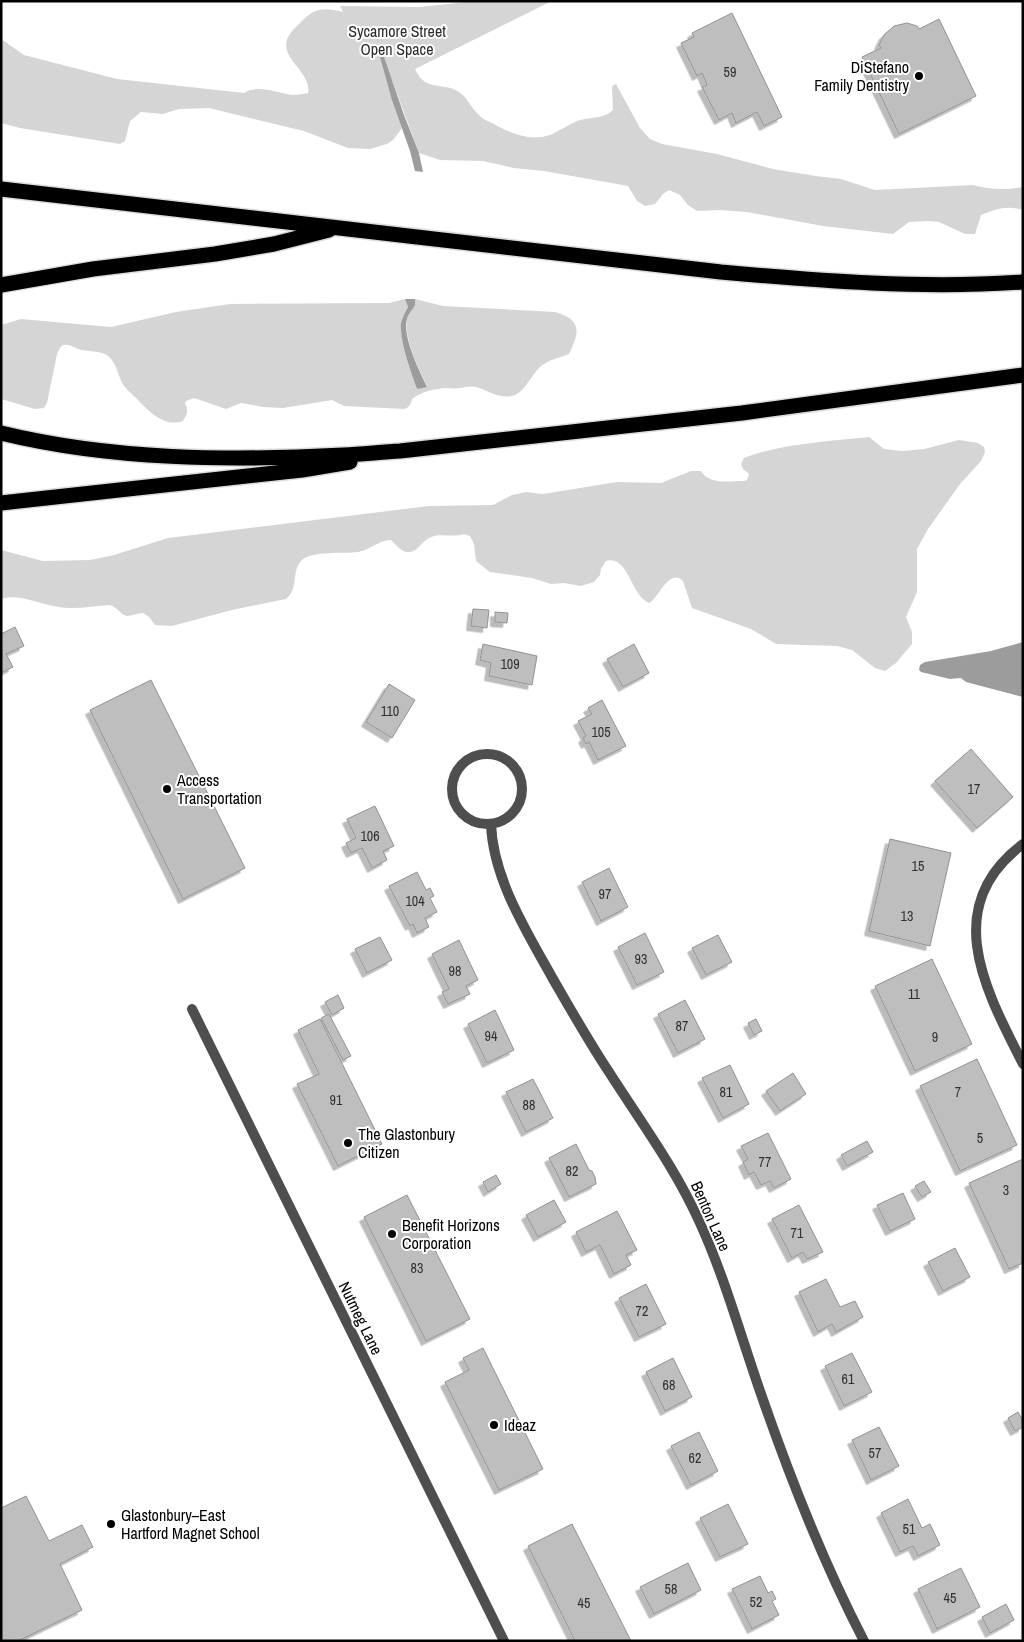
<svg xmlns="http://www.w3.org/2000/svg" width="1024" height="1642" font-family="'Archivo Narrow',sans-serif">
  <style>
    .green { fill: #d5d5d5 }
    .water { fill: #9c9c9c }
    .building { fill: #bebebe; stroke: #929292; filter: url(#shadow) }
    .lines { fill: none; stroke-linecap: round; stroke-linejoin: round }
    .motorway-casing { stroke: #dbdbdb; stroke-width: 18 }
    .minor { stroke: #4e4e4e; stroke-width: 10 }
    .motorway { stroke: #000; stroke-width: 15 }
    .poi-dot { fill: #000; stroke: #fff; stroke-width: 2 }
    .labels { text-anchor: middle; stroke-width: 4; stroke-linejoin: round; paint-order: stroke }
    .number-label { font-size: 14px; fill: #303030 }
    .park-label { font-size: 16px; fill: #2c2c2c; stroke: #fff }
    .poi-label { font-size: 16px; fill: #000; stroke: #fff; text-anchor: start }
    .street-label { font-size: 16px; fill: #000; stroke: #fff }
  </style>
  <defs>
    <filter id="shadow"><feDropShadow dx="-4.5" dy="4.5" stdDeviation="0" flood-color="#0004"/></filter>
  </defs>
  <rect width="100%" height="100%" fill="#fff"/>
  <path class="green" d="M476,1H552L415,69C426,93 442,81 459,92C467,97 472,109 479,115C482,119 488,121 492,123C510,133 529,142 550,135C557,132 568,125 577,121C588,117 604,119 613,110L612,88L613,85L616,84L640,128L650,139L662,144L717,154L773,169L816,176L841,179L875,190L973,185C989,190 1007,190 1023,187V210C1007,205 996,209 981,215L975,234H965L939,222L929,221L909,222L893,234L823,226L747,212L719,210L697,211L688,205L680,195L669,190L663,194L655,204L645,206L637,201L628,186L544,171L514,168L483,161L440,160L419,153L392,80L387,82L402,128L393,140L387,144L370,149L348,148L304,131L209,108L179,109L163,114L141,112L130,121L125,141L120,144L20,128L1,123V39L24,55L117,79L244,93C257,84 278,93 292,95C297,95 303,94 308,93C313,72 274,56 290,34C293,29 299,24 303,20C316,7 326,8 343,12L340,6L419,7Z
    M405,299L408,307L402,319L417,389L427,386C419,369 404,339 407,320C408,311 416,308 415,299L443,306L555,312C583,320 579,333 569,354C562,357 551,359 544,364C532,371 526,393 512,396C497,398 491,392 479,388C472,385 467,387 460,388C455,389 450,388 445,388C433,389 421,392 412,399C411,404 409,408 404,409L344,406L332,400L283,408L263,407L241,403L226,409L194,398L186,401L185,403C189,411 187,414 183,421C163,428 148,410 135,397C131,393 125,388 122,383C118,375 116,362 108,356C100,350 87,352 78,349C74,347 69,344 64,345C60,346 59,350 57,354L47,403L44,408L35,409L1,399V325L21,319L111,327L176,312L230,304L389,303Z
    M869,437L884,449L902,451L924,449L959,440L978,443L984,447L985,452L981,461L960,484L928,529L917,549V592L906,617L912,632V644L896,663L885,671L875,668L852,650L837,646L776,644L751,629L692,608L683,581C669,567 659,598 649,603C631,596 628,554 606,561L601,569L600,575L594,582L581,586L564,583L551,584L532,578L490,572L476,561L474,544L470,536L464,534C453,538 439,532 429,538C421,542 417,554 406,552C401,551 395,544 391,540C379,540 370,550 358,552C344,554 311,550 301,561C291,572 299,589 286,599L232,610L172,626L155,625L149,617L143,613C138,613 132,616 127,616C121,615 117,607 110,605C94,606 74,610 59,607C41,605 19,593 1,599V550L43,561L90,560L114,555L168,538L429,506L493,505L512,495L526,492L543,494L617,482L661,483L691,471H701C709,485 729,481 744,481L747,480L749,474L743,469L741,464L744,458C779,444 831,441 869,437Z"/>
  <path class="water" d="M380,57H384L404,115L419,153L423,172L415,171L410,151L392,100Z
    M405,299H415V305C413,309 408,314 407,319C402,336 419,370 427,387L417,389C411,372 402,347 401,330C400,321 404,315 408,307Z
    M1023,642V697L966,682L961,678L950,679L921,672L919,670L920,665L925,662L991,651Z"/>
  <path class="building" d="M732,13L782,117L764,126L757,112L736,123L732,113L719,120L702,87L707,85L702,73L697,76L681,43L694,37L692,33Z
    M939,19L976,96L899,134L862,57L881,48L879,45L884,35L894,26L907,23L917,26L919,29Z
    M473,609L489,610L487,628L471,626Z
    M495,612L508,613L507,623L495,622Z
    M15,627L24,646L6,654L13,667L1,673V634Z
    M483,644L537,656L532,685L489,676L491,663L480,660Z
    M634,644L649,673L623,687L607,659Z
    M151,680L245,868L183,899L90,710Z
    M389,684L415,700L392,738L366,722Z
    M602,700L626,746L598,760L589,742L586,744L583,738L586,736L578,721L592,714L588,708Z
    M971,749L1013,797L977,828L935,781Z
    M375,806L394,846L383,851L387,860L372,868L362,848L351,853L346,843L356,838L347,819Z
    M890,839L951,853L930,946L869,931Z
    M609,868L628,907L601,921L582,882Z
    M417,872L426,890L430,888L434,896L430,898L437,912L425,918L429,927L417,933L413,924L410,926L389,886Z
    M645,933L664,972L637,985L618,947Z
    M718,935L732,962L706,975L692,948Z
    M380,937L392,960L367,973L355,949Z
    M459,940L478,980L466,986L470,994L448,1004L442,992L449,989L432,954Z
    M932,959L972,1044L915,1071L875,986Z
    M338,995L344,1008L332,1015L325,1002Z
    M685,1000L705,1039L678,1053L658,1014Z
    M495,1010L514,1050L487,1063L468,1024Z
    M329,1014L351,1056L343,1060L321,1018Z
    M320,1019L382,1144L338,1166L297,1084L319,1074L298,1030Z
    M756,1019L762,1031L754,1035L748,1023Z
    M977,1059L1017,1145L960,1171L920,1086Z
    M730,1065L749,1104L723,1118L702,1078Z
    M793,1073L806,1094L780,1111L766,1091Z
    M533,1079L553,1118L526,1132L506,1092Z
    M768,1133L791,1179L774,1188L770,1181L761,1185L754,1172L749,1175L743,1162L748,1159L741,1146Z
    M867,1141L873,1152L847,1166L841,1155Z
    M576,1144L589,1170L592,1171L595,1177L596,1184L569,1197L549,1158Z
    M1023,1159V1263L1009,1269L969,1183Z
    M496,1175L501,1184L488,1192L483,1182Z
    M924,1181L931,1192L922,1197L915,1186Z
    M903,1193L915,1219L890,1231L877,1205Z
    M407,1195L470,1319L426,1341L364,1217Z
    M554,1200L566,1222L538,1237L526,1215Z
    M799,1205L823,1252L807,1259L803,1252L792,1258L772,1219Z
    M617,1211L637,1250L626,1255L631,1265L614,1274L600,1245L586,1252L576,1232Z
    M955,1248L970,1277L943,1291L928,1262Z
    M826,1279L840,1307L855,1301L863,1317L836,1332L832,1324L818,1332L799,1292Z
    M646,1284L666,1324L639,1337L619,1298Z
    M483,1348L543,1469L499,1490L445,1382L469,1370L463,1358Z
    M852,1353L872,1392L844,1406L825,1366Z
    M673,1358L692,1397L665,1411L646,1372Z
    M1018,1412L1023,1421V1427L1015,1431L1008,1418Z
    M879,1427L899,1466L871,1480L852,1440Z
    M699,1432L718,1471L691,1485L671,1446Z
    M26,1496L49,1541L82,1525L93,1547L60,1564L82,1610L18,1641H1V1508Z
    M908,1499L922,1528L930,1524L940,1545L918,1556L913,1546L900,1552L881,1513Z
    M728,1504L748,1544L720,1557L700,1518Z
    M572,1524L631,1641H575L528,1546Z
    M688,1563L701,1590L654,1614L640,1587Z
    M961,1568L980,1607L937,1629L918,1589Z
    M760,1576L768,1593L772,1591L776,1599L772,1601L779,1615L752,1629L732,1589Z
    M1006,1604L1014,1620L990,1633L982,1617Z"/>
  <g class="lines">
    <g class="motorway-casing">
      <path id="motorway" d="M1,189L721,272C821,281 922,289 1023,282
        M1,285L93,269L215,254L274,244L329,230
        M1,433C112,460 230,461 344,455C363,454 382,452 400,451L742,413L1023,375
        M1,503L302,470L350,462"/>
    </g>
    <path class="minor" d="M452 789a35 35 0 1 1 70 0a35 35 0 1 1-70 0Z
      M491,824C493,879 527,932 553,979C571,1010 589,1042 609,1072C641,1122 676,1169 700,1223C725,1278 741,1337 761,1394C790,1478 823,1562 864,1641
      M1023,844C939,907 986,991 1023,1064
      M192,1009L504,1641"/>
    <use href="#motorway" class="motorway"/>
  </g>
  <g class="poi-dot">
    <circle cx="919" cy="76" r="5"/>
    <circle cx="167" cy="789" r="5"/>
    <circle cx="348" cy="1143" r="5"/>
    <circle cx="392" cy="1234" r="5"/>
    <circle cx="494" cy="1425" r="5"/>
    <circle cx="111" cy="1524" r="5"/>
  </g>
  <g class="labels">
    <g class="number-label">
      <text x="730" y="77">59</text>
      <text x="510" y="669">109</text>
      <text x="390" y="716">110</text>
      <text x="601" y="737">105</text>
      <text x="974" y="794">17</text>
      <text x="370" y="841">106</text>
      <text x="918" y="871">15</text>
      <text x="605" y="899">97</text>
      <text x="415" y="906">104</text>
      <text x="907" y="921">13</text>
      <text x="641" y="964">93</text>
      <text x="455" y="976">98</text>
      <text x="914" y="999">11</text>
      <text x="682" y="1031">87</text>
      <text x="491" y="1041">94</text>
      <text x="935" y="1042">9</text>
      <text x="726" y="1097">81</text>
      <text x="958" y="1097">7</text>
      <text x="336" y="1105">91</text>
      <text x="529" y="1110">88</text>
      <text x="980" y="1143">5</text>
      <text x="765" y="1167">77</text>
      <text x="572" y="1176">82</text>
      <text x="1006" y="1195">3</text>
      <text x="797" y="1238">71</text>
      <text x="417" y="1273">83</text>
      <text x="642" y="1316">72</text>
      <text x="848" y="1384">61</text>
      <text x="669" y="1390">68</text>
      <text x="875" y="1458">57</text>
      <text x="695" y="1463">62</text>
      <text x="909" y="1534">51</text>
      <text x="671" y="1594">58</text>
      <text x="950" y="1603">45</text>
      <text x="756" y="1607">52</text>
      <text x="584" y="1608">45</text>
    </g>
    <g class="park-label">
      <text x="397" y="37">Sycamore Street<tspan x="397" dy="18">Open Space</tspan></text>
    </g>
    <g class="poi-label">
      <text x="909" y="73" text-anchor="end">DiStefano<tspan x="909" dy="18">Family Dentistry</tspan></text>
      <text x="177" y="786">Access<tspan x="177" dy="18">Transportation</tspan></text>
      <text x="358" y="1140">The Glastonbury<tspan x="358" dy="18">Citizen</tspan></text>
      <text x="402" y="1231">Benefit Horizons<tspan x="402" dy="18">Corporation</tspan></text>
      <text x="504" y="1431">Ideaz</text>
      <text x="121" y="1521">Glastonbury–East<tspan x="121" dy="18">Hartford Magnet School</tspan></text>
    </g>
    <g class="street-label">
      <text transform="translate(711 1216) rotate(66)" y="6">Benton Lane</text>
      <text transform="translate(361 1318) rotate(64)" y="6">Nutmeg Lane</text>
    </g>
  </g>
  <rect width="1024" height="1642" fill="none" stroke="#000000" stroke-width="5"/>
</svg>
